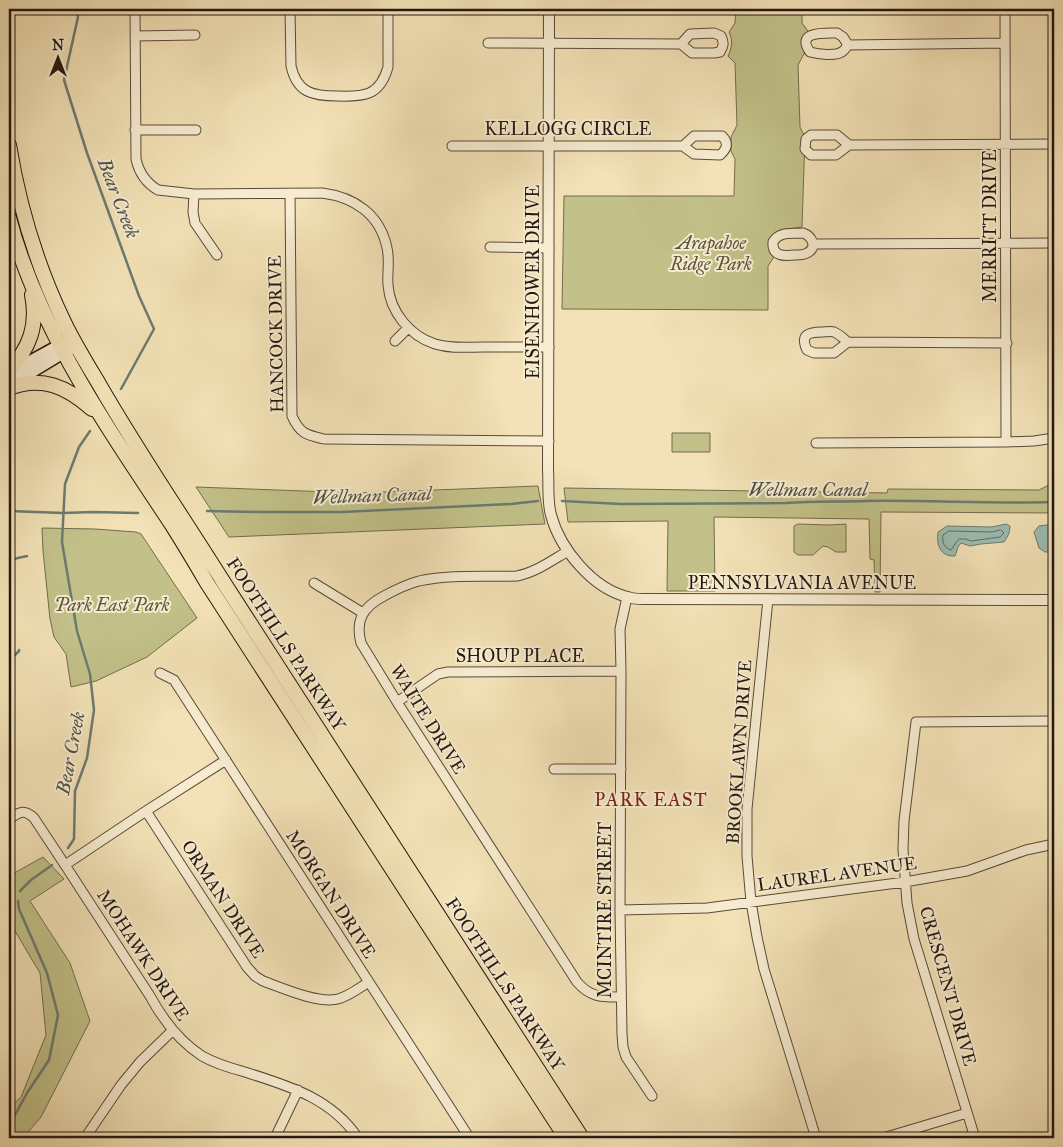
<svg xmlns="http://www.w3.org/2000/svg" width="1063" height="1147" font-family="'IM FELL Great Primer',serif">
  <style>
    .green { fill: #c2c189; stroke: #736c4d }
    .water { fill: #9bbdb2; stroke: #6b7b72 }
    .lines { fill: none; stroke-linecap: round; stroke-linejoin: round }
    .shore { stroke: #606a62; stroke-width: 1 }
    .stream { stroke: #6b7b72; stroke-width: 2.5 }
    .minor-casing { stroke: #584a3a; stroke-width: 11 }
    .tertiary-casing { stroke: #584a3a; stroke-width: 12 }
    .secondary-casing { stroke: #241811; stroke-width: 14 }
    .trunk-casing { stroke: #241811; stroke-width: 16 }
    .minor { stroke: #f7ecd0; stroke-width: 9 }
    .tertiary { stroke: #f7ecd0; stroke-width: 10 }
    .secondary { stroke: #f7ecd0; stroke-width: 11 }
    .trunk { stroke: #f3e2b7; stroke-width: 14 }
    .labels { text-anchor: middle; stroke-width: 4; stroke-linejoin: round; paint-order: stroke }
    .street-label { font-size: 18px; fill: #241811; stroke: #f7ecd0 }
    .park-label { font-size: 18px; font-style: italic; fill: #5b533b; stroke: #f7ecd0 }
    .water-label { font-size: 19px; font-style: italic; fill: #4e5249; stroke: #f7ecd0 }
    .neighbourhood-label { font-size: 19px; letter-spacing: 1px; fill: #7a1f14; stroke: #f7ecd0 }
  </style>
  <rect width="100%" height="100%" fill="#f3e2b7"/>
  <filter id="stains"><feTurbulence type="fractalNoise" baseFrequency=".004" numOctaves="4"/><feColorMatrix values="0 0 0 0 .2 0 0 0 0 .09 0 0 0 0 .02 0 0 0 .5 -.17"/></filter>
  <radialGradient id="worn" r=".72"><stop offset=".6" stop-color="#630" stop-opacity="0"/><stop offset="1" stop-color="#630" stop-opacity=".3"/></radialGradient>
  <path class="green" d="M736,9H802V23L808,31L803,40L805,52L798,65L800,127L805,137L802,227L780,230L771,237L769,248L774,257L768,266V310L562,309L564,196H734L735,159L731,151V137L737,125L735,63L728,56C732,48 733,40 729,32L735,23Z
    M672,433H710V452H672Z
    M1049,485H1054V513L881,512L880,592H875L874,560L870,559L869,519L714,517L715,591H667L668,521L568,522L564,488L887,493L888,489L1039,490Z
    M538,486L545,524L229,537L196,487L358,493Z
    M798,524L829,525L846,524V552H836L828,547L823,546L813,555H798L794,552V526Z
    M42,528L95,529L136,532L141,534L197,618L147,657L96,681L71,687L66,654L54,637L50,619L43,551Z
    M43,857L64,879L30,901L70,963L90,1021L41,1117L23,1138H9V1108L21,1097L46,1035L40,973L9,921V876Z"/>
  <path class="water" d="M1006,524L1010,526C1010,533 1008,536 1004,542L981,544L970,546L961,543L958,547L955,556C940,557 936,544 938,532L947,526L992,527Z
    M1054,524V552H1045L1039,548L1034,532L1039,526Z"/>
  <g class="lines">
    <path class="shore" d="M1001,530L1004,533L1000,537L971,541L966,539H959L955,544L951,550C944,548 942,542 943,535L949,531L992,532Z"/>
    <path class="stream" d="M76,9L78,17L64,80L87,153L139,296L154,329L121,389
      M562,501L621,504L786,503C813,501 839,502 866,501C929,500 992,504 1054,502
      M9,511L63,513L93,512L138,513
      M207,511L262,512H342L511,504L538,501
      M9,560L27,556
      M13,675L10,670V660L19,651V650
      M68,848L74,839L75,791L87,758L94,710L90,674L77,631L62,542L65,484L79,447L90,431
      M20,891L31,880L52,865
      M9,1126L27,1093L49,1060L58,1015L47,973L19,909L18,901"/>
    <g class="minor-casing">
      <path id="minor" d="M135,9L136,159C139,173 146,183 158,190L194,194L322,193C354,197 380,214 387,248C390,260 387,273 388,285C390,312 410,336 435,344C451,349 468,347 484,347C506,347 527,347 549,347
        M290,9L291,66C297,93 313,96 337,96C364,97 380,96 388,67V9
        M1005,9L1006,442
        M837,33L843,37L848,45C846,47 845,50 843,51C837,57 817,54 810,52C795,31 825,33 837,33Z
        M135,36L195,35
        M488,43L681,44L692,53H714L720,52C724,45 724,43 721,36L714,33L690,34L681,44
        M848,45L1005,43
        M135,130H196
        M849,145L837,135H811L806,139L805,149L811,155H836L849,145L1054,144
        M452,146H683L694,154L720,155C727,149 729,143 722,136H694L683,146
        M290,193L292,416C300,434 307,435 324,439L549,441
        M194,194L193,212L195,223L217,255
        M803,233C812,236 818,248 807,253C804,255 799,255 795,255C784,256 772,257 773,242C779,231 792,234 803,233Z
        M813,244L1054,243
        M490,247L549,248
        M395,341L408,328
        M848,342L834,353H814L807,350C800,335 808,332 822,332C825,332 831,331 834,332C839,334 844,339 848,342L1007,343
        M816,443L1006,442L1034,441L1054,438
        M568,551C551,561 536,572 517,576C485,577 451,574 419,581C407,584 395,590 384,596C363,607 355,620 361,643L397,702L577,982C591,998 602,997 621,997
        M314,583L363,613
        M627,597L620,629L621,671L620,910L622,1034L623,1047L626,1057L652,1096
        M768,599L747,809V856L751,902L757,937L764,969L816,1138
        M160,673L174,680L467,1134L469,1138
        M397,702L438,674L448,672L621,671
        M554,769H621
        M146,811L247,967L255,976L263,981C282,988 319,1004 338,999C349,996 359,988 369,982
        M9,819C19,813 23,808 34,818L65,865L150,996C163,1020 179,1041 202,1056C216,1064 230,1068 245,1072C289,1086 331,1098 358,1138
        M65,865L146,811L226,760
        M620,910L707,908L905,882L967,871L1026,850L1054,844
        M85,1138L121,1085L140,1062L172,1031
        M275,1138L298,1090
        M883,1138L967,1113
        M975,1138L914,939L907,903L903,849L904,821L916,722L1054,721"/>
    </g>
    <g class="tertiary-casing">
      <path id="tertiary" d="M549,9L548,469C549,484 547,501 551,515C560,549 593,589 628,597C633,599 638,599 643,599L1054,600"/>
    </g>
    <g class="secondary-casing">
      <path id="secondary" d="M9,373L60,345L67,343
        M10,385L71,348"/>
    </g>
    <g class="trunk-casing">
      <path id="trunk" d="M9,145C19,206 37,266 64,322C74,343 87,364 99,384C138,452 182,516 224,583L582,1138
        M9,218C39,331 108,428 172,525C184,544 196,564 207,583L566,1138
        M9,370C30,348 38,325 32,295
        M9,388C42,375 67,387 92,409"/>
    </g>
    <use href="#minor" class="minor"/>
    <use href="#tertiary" class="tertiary"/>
    <use href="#secondary" class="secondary"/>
    <use href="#trunk" class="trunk"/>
  </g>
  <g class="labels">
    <g class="street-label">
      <text x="568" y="135">KELLOGG CIRCLE</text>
      <text transform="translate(990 226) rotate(-90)" y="6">MERRITT DRIVE</text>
      <text transform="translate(533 282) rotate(-90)" y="6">EISENHOWER DRIVE</text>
      <text transform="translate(276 334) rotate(-91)" y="6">HANCOCK DRIVE</text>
      <text x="802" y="589">PENNSYLVANIA AVENUE</text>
      <text transform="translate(286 644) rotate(57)" y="6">FOOTHILLS PARKWAY</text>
      <text x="520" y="662">SHOUP PLACE</text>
      <text transform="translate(428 719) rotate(58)" y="6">WAITE DRIVE</text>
      <text transform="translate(739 752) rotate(-86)" y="6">BROOKLAWN DRIVE</text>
      <text transform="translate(837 874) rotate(-8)" y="6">LAUREL AVENUE</text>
      <text transform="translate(331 894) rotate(57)" y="6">MORGAN DRIVE</text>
      <text transform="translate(223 899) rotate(57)" y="6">ORMAN DRIVE</text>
      <text transform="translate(605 910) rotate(-90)" y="6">MCINTIRE STREET</text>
      <text transform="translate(143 955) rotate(57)" y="6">MOHAWK DRIVE</text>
      <text transform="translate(505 984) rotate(57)" y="6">FOOTHILLS PARKWAY</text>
      <text transform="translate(948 986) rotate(74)" y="6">CRESCENT DRIVE</text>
    </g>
    <g class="park-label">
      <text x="711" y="249">Arapahoe<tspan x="711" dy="21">Ridge Park</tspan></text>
      <text x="112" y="611">Park East Park</text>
    </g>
    <g class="water-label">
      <text transform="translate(119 198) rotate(69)" y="7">Bear Creek</text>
      <text x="808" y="496">Wellman Canal</text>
      <text transform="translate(372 495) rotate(-2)" y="7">Wellman Canal</text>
      <text transform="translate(70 753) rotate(-79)" y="7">Bear Creek</text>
    </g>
    <g class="neighbourhood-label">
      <text x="651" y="806">PARK EAST</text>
    </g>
  </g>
  <rect width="1063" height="1147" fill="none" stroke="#f3e2b7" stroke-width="30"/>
  <rect x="10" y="10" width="1043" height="1127" fill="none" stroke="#241811" stroke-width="2.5"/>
  <rect x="15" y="15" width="1033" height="1117" fill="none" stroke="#241811"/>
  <g transform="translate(58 58)" stroke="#f7ecd0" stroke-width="4" paint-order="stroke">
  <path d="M0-4L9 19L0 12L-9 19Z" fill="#241811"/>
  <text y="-8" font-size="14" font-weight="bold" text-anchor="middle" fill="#241811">N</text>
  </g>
  <rect width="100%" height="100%" filter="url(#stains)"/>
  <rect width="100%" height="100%" fill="url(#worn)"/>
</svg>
